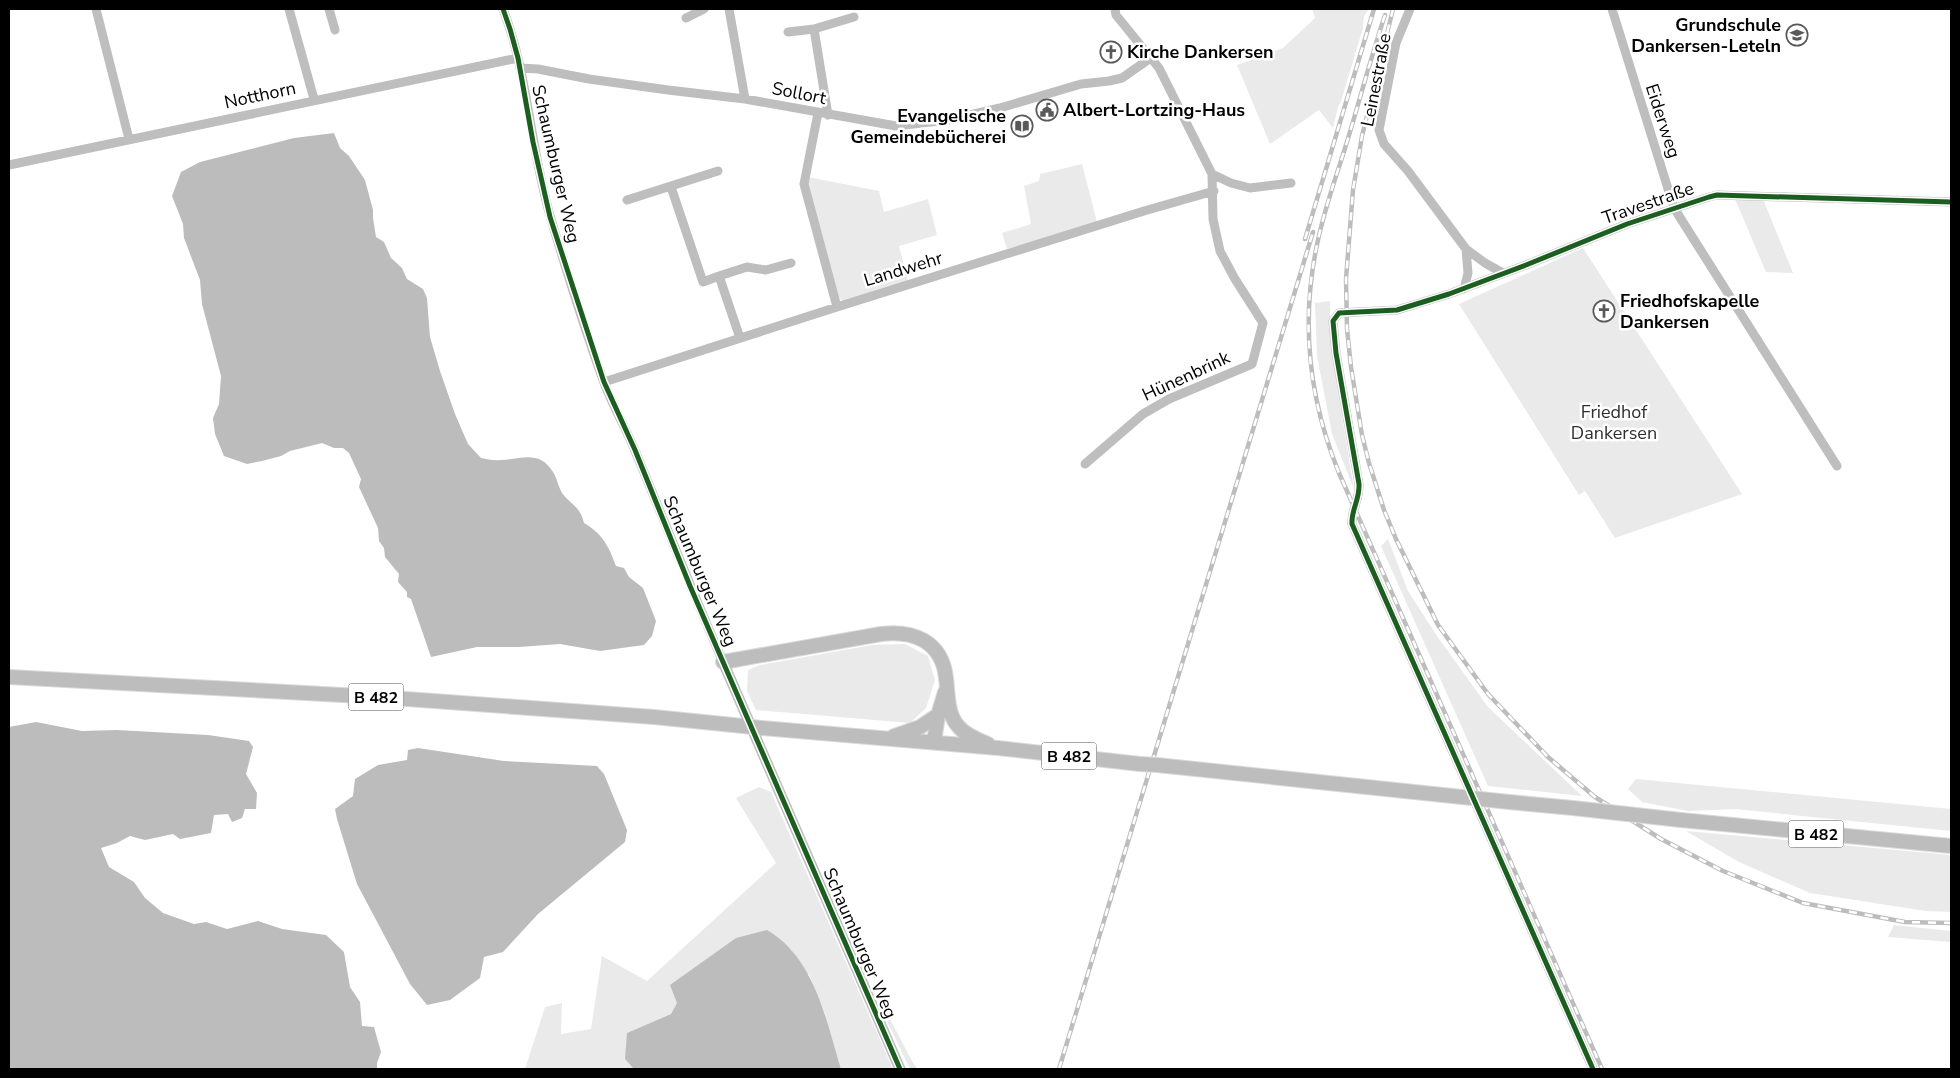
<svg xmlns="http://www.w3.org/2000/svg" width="1960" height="1078" font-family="'Nunito Sans',sans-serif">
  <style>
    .green { fill: #eaeaea }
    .water { fill: #bcbcbc }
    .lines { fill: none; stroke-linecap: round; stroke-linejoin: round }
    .primary-casing { stroke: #dbdbdb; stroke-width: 16 }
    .minor { stroke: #bebebe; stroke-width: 9 }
    .tertiary { stroke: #bebebe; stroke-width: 11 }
    .primary { stroke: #bdbdbd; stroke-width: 14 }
    .rail-casing { stroke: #bdbdbd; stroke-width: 4.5 }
    .rail { stroke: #fff; stroke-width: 2.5; stroke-dasharray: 8; stroke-linecap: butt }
    .primary-bridge-casing { stroke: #dbdbdb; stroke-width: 16; stroke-linecap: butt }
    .primary-bridge { stroke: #bdbdbd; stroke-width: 14 }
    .cycleway-casing { stroke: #fff; stroke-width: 8 }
    .cycleway { stroke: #1b5e20; stroke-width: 5 }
    .labels { text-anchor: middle; stroke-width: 5; stroke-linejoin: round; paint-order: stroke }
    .shield { fill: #fff; stroke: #4c4c4c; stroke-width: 1 }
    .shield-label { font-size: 16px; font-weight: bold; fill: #000 }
    .poi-label { font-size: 18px; font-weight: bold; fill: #000; stroke: #fff; text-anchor: start }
    .street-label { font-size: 18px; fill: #000; stroke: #fff }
    .park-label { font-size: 18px; fill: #2f2f2f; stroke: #fff }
  </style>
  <rect width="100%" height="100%" fill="#fff"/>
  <path class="green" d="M1312,9H1369L1364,16L1363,28L1341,101L1338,107L1333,128L1319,110L1270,144L1237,65L1283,48L1315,18Z
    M1082,164L1097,222L1007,249L1002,233L1031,224L1024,186L1039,181L1040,174Z
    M808,177L879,191L884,212L928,199L937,235L899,246L908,281L843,301L838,297L808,187Z
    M1735,199H1763L1793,273L1766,272Z
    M1583,248L1742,494L1615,538L1585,491L1579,495L1459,304Z
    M1330,301L1331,348L1354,489L1332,434L1317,356L1315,303Z
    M1388,539L1408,591L1437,636L1488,707L1582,796L1488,786L1381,546Z
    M905,644L928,656L935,680L926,708L910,723L756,710L747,691L748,670L760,665L872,645Z
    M1636,779L1951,809V831L1735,809L1688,811L1642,802L1628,789Z
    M759,787L771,792L893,1069H841L825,1014L809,974L677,1003L671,1014L627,1033L634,1069H525L545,1007L562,1003L561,1034L591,1029L602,956L647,981L776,863L736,798Z
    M1686,831L1951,855V912L1926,911L1810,893L1739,862Z
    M1894,925L1951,931V942L1888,937Z
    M890,1019L913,1063L918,1069H910L887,1021Z"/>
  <path class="water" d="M334,133L340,148L349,156L365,180L373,210V218L376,237L384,242L391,258L402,268L407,279L423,289L427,298L430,337L440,371L455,414L468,444L481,458C487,459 494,461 500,460C520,460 539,449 553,472C557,478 558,486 562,493C571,505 580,506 584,523C603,534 609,547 616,566L624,568L629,577L643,588L656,621L652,636L644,645L600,651L560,644L519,647H477L431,657L411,599L407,597V592L398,582L399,574L385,557L384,548L379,541L378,528L359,487L361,479L349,453L343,448H334L322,443L290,451L281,456L262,461L247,464L224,456L215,434L213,418L219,404L221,376L202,304L200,280L184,238L183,224L172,196L181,172L200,162L294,138Z
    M36,722L82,731L117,730L208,735L249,741L253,747L246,774L257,793L256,809H245L242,818L232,822L228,814L214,815L211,833L180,839L173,834L145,840L130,836L117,843L101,848L109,867L134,882L145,898L163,913L194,924L206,922L227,929L258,921L282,929L326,935L344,952L350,987L360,1002L362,1026L374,1027L381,1052L377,1063V1069H9V727Z
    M418,748L504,761L597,766L604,774L627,830L625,842L538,914L503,952L484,957L480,978L450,1000L427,1005L410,984L357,884L337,819L335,809L353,796L355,779L378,765L407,760L408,750Z
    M767,930C815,958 826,1020 841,1069H634L625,1059L627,1033L671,1014L677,1003L670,985L736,938Z"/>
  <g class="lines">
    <g class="primary-casing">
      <path id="primary" d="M723,662L881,634C913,630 942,641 946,678C948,693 947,714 958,726C965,735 978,740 988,744
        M9,677L379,697L654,717L743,726
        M761,728L998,748L1140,764
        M894,736L920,727L938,715
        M934,742L938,715L945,692
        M1157,765L1443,795
        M1509,802L1573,808
        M1681,820L1951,846"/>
    </g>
    <path class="minor" d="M96,9L129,139
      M289,9L314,99
      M329,9L335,30
      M503,9C529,76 530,150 551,219C567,273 584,327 603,380C612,405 626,428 636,453C665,523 693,593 723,662
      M729,9L745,99
      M1410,9L1396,43L1379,130L1384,144L1408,171L1466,249L1468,273L1464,289
      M1612,9L1674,208L1837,466
      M686,18L704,9
      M814,29L828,115
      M788,32L814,29L854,17
      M520,68L538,69L589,79L668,90L745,99L896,126L948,120L1000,108L1081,84L1109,81L1122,78L1152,57
      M818,113L804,184L837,307
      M9,165L518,58
      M1212,174L1231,183L1250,188L1291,183
      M671,187L703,282L719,276L740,338
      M627,200L718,171
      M1466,249L1485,263L1503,273
      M719,276L747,267L766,270L791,263
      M604,382L837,307L1144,211L1214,191
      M1085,464L1143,414L1169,399L1252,364L1263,323L1235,279L1220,251L1213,219L1212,174L1159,68L1116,15L1115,9
      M1593,1069L1352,524C1351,510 1360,499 1359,484L1336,353L1333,321L1339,313L1397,310L1449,294L1526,265L1627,224L1709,197L1717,195L1951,202"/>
    <path class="tertiary" d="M723,662L900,1069"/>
    <use href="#primary" class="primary"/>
    <g class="rail-casing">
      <path id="rail" d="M1393,9L1362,136L1353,190L1346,279L1347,329L1351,367L1362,435L1369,463L1384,510L1396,539L1438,625L1488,694L1548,757L1595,797L1661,839L1723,871L1803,903L1905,922L1951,923
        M1385,15C1371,57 1360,99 1347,142C1337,174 1325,207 1318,240C1300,321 1308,397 1339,473L1602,1069
        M1305,239L1374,9
        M1059,1069L1313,232"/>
    </g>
    <use href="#rail" class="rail"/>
    <g class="primary-bridge-casing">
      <path id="primary-bridge" d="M743,726L761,728
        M1140,764L1157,765
        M1443,795L1509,802
        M1573,808L1681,820"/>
    </g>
    <use href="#primary-bridge" class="primary-bridge"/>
    <g class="cycleway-casing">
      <path id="cycleway" d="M503,9L510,29L518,58L533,142L550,217L604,382L635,450L690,586L900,1069
        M1593,1069L1352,524C1351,510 1360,499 1359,484L1336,353L1333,321L1339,313L1397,310L1449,294L1526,265L1627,224L1709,197L1717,195L1951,202"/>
    </g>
    <use href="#cycleway" class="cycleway"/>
  </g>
  <defs>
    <g id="school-ring" transform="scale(1.125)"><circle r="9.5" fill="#fff" stroke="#595959" stroke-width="1.5"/><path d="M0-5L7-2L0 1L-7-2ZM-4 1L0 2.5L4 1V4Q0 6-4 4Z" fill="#595959"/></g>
    <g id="church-ring" transform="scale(1.125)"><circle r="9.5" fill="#fff" stroke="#595959" stroke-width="1.5"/><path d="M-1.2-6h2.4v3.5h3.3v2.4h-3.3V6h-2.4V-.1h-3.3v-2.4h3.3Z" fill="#595959"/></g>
    <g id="civic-ring" transform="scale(1.125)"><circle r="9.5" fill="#fff" stroke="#595959" stroke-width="1.5"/><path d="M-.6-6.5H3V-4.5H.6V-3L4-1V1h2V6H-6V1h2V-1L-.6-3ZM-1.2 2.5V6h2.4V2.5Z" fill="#595959"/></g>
    <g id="library-ring" transform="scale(1.125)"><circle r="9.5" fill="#fff" stroke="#595959" stroke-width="1.5"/><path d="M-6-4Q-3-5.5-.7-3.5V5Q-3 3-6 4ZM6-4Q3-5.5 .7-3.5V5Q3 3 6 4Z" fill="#595959"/></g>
  </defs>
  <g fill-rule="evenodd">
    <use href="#school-ring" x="1797" y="35"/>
    <use href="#church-ring" x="1111" y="52"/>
    <use href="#civic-ring" x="1047" y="110"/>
    <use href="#library-ring" x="1022" y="126"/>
    <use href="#church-ring" x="1604" y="311"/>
  </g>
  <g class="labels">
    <g class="shield">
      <rect x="348.5" y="683.5" width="55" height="27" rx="4"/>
      <rect x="1041.5" y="742.5" width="55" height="27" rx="4"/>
      <rect x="1788.5" y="820.5" width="55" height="27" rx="4"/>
    </g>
    <g class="shield-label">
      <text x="376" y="703">B 482</text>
      <text x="1069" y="762">B 482</text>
      <text x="1816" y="840">B 482</text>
    </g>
    <g class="poi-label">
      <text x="1781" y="31" text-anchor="end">Grundschule<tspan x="1781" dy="21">Dankersen-Leteln</tspan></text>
      <text x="1127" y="58">Kirche Dankersen</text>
      <text x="1063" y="116">Albert-Lortzing-Haus</text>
      <text x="1006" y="122" text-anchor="end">Evangelische<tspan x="1006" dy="21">Gemeindebücherei</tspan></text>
      <text x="1620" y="307">Friedhofskapelle<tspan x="1620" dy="21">Dankersen</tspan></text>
    </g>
    <g class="street-label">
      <text transform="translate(1376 80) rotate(-79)" y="6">Leinestraße</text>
      <text transform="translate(799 93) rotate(11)" y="6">Sollort</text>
      <text transform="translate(260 95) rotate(-12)" y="6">Notthorn</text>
      <text transform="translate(1663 121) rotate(72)" y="6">Eiderweg</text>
      <text transform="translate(556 164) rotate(77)" y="6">Schaumburger Weg</text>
      <text transform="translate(1648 203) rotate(-19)" y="6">Travestraße</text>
      <text transform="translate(903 269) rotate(-17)" y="6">Landwehr</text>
      <text transform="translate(1186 376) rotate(-25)" y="6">Hünenbrink</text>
      <text transform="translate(700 571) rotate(67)" y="6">Schaumburger Weg</text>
      <text transform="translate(860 943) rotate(67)" y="6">Schaumburger Weg</text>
    </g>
    <g class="park-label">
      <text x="1614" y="418">Friedhof<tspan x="1614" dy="21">Dankersen</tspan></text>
    </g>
  </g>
  <rect width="1960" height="1078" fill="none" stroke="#000000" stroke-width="20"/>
</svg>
